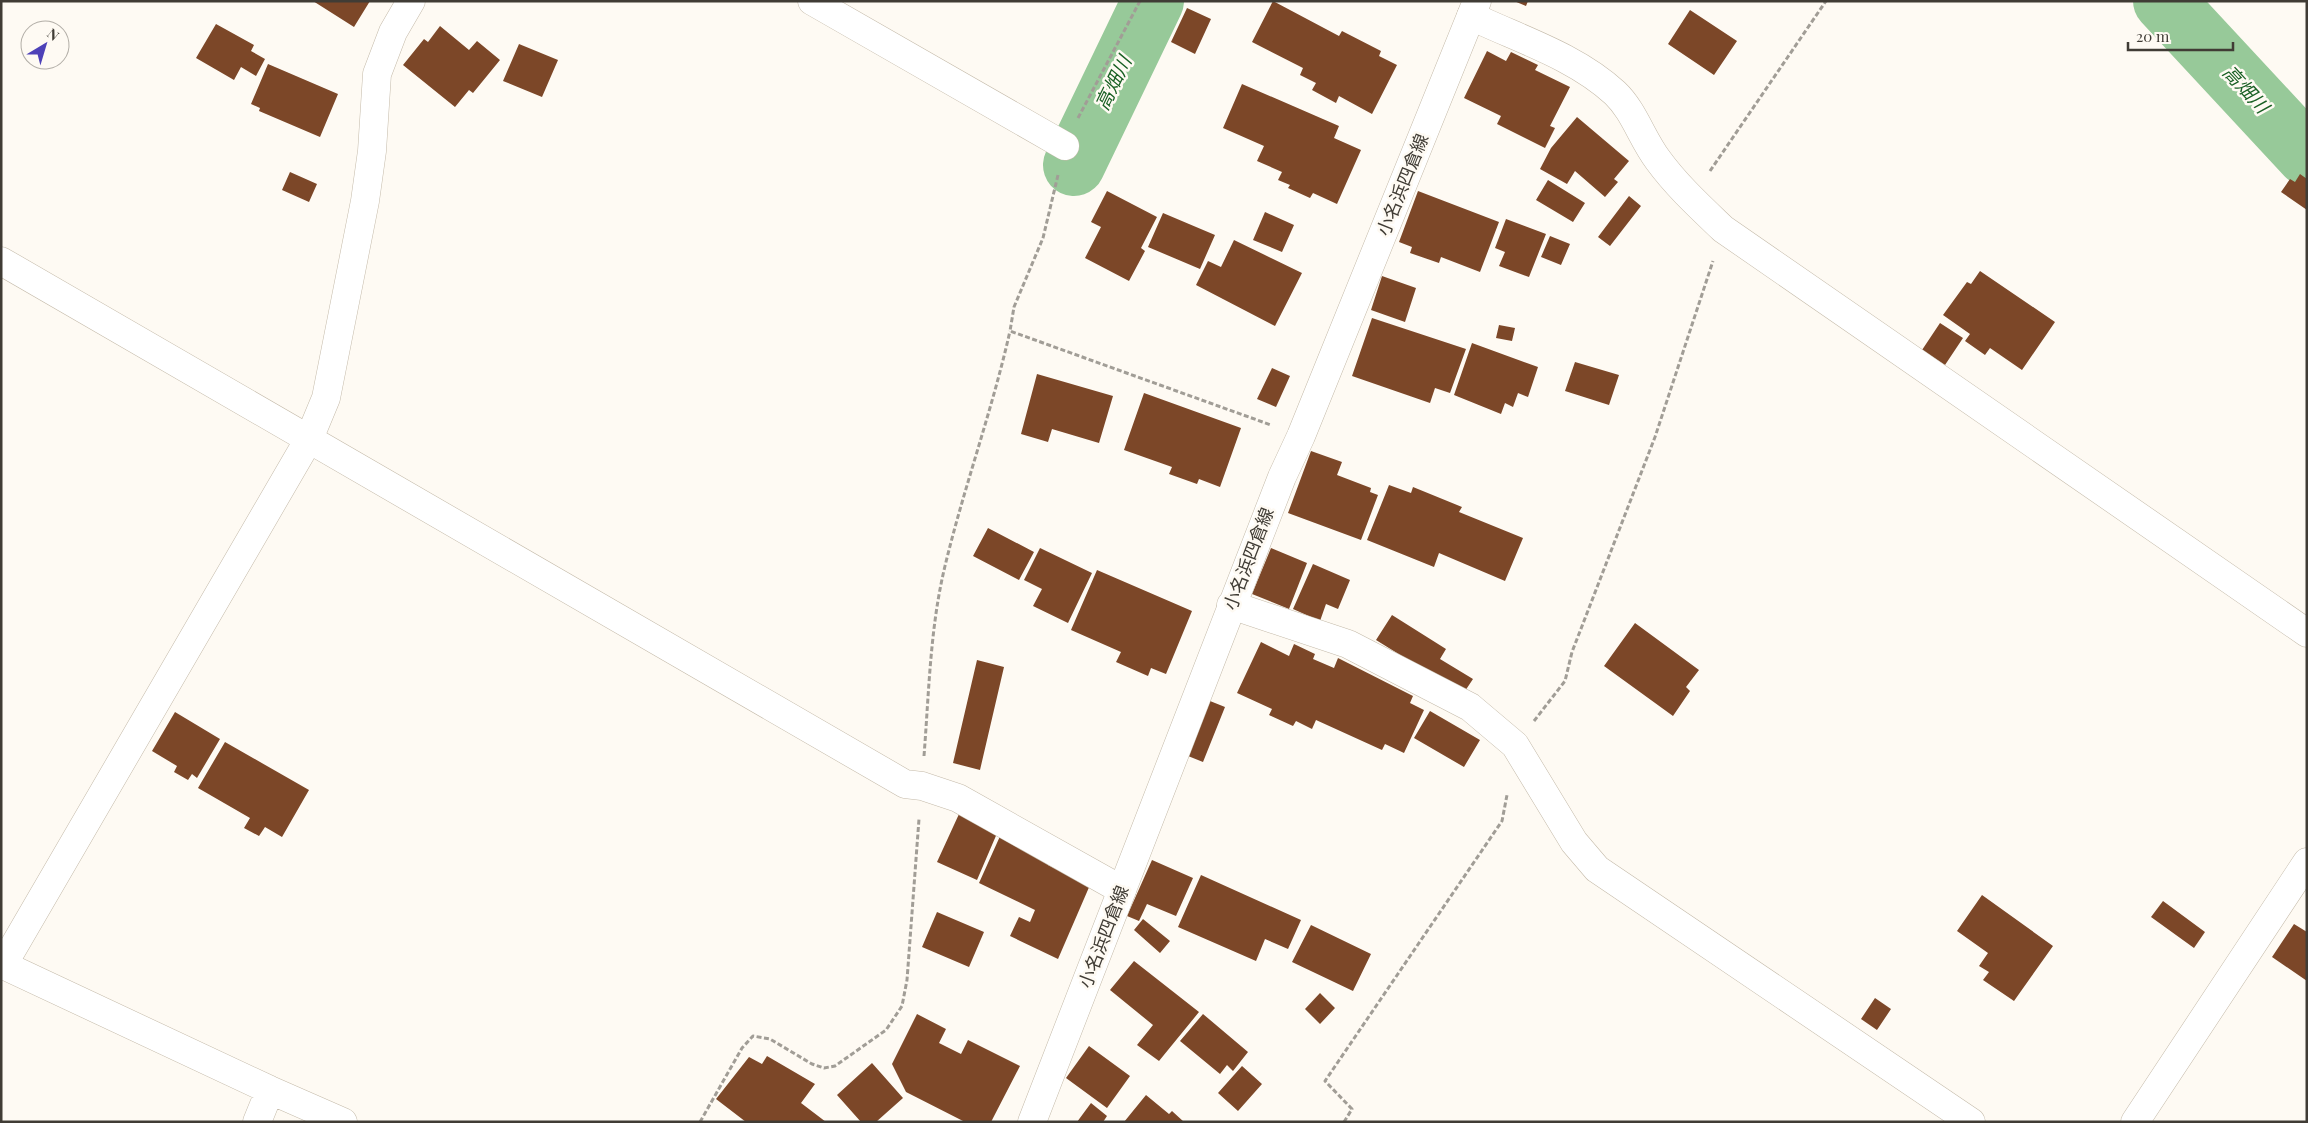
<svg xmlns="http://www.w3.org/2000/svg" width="2308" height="1123" font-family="'Playfair Display','Noto Sans JP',serif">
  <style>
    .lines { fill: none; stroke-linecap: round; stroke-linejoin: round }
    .river { stroke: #97c999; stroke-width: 62 }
    .building { fill: #7c4728 }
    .minor-casing { stroke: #c4baa9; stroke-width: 29 }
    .primary-casing { stroke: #c4baa9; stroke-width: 29 }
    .path { stroke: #a19d96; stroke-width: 3; stroke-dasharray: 5 2.5; stroke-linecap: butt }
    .minor { stroke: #fff; stroke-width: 28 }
    .primary { stroke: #fff; stroke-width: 28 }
    .labels { text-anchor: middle; stroke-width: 5; stroke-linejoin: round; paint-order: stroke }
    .street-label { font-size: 18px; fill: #403c35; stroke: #fefaf3 }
    .water-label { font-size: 19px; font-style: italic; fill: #196024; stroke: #fefaf3 }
  </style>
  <rect width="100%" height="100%" fill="#fefaf3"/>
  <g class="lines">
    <path class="river" d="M2164,1L2307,155
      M1074,165L1153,1"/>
  </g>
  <path class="building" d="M313,1H370L354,27Z
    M1273,1L1339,36L1342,31L1381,51L1379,56L1397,65L1372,114L1339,96L1336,103L1312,90L1316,83L1300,75L1303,68L1252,42Z
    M1514,1H1528L1526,6Z
    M1187,8L1211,19L1195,54L1171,42Z
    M1690,10L1737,41L1714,75L1668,44Z
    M216,24L254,45L251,51L265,59L256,76L241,67L234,80L196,58Z
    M440,26L469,50L477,41L500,60L473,93L469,90L455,107L403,65L424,39L428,42Z
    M519,44L558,60L542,97L503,81Z
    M1487,51L1506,61L1511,52L1538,65L1535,70L1570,87L1550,126L1555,128L1545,148L1497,124L1501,116L1464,98Z
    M268,64L338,94L320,137L259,111L260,108L251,104Z
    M1242,84L1339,126L1334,138L1361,150L1337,204L1313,193L1310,198L1288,188L1290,185L1278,180L1282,172L1257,161L1264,146L1223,128Z
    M1577,117L1629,161L1614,179L1618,182L1605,197L1575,171L1567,184L1540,169L1551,148Z
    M290,172L317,184L309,202L282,190Z
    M2300,174L2307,179V210L2281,192L2290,179L2295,182Z
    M1548,180L1585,203L1573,222L1536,200Z
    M1107,191L1157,217L1141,248L1145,251L1129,281L1085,258L1101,227L1091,222Z
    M1418,191L1499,222L1480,272L1441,257L1439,263L1410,253L1412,247L1399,242Z
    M1629,196L1641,206L1610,246L1598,237Z
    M1265,212L1294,225L1282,252L1253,240Z
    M1163,213L1215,235L1200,269L1148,247Z
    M1506,219L1546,234L1529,277L1499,266L1505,252L1495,248Z
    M1550,236L1570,244L1561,265L1541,257Z
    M1234,240L1302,273L1275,326L1196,285L1208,261L1221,267Z
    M1980,271L2055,322L2022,370L1990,348L1985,355L1965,341L1970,334L1943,315L1967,282L1971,284Z
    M1382,276L1416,288L1405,322L1371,310Z
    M1372,318L1466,349L1450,393L1435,388L1430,403L1352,376Z
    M1940,323L1963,338L1945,365L1922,350Z
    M1499,325L1515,328L1512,341L1496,338Z
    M1472,343L1538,367L1528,397L1518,393L1513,407L1505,403L1501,414L1454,395Z
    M1575,362L1619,375L1609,405L1565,391Z
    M1272,368L1290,376L1276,407L1257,399Z
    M1037,374L1113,396L1099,443L1052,429L1048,442L1021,434Z
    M1144,393L1241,428L1220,487L1199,479L1197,484L1169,474L1172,467L1124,450Z
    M1311,451L1342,462L1337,475L1371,488L1370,492L1378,495L1361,540L1288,513Z
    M1389,485L1411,493L1413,487L1462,507L1459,512L1523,538L1505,581L1439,553L1434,567L1367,540Z
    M988,528L1034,552L1019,580L973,556Z
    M1040,548L1092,573L1068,623L1033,606L1042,589L1024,580Z
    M1271,548L1307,563L1289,609L1252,594Z
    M1313,564L1350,580L1338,609L1326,604L1320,621L1293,609Z
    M1097,570L1192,611L1166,674L1151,668L1148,676L1116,662L1121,652L1071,630Z
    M1392,615L1446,649L1440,659L1473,679L1463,694L1376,640Z
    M1635,623L1699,670L1686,687L1690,691L1673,716L1604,666Z
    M1261,642L1289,656L1294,644L1315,654L1313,659L1334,668L1338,658L1413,696L1410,703L1424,710L1404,753L1385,744L1382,750L1316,720L1312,729L1296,721L1293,726L1269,715L1272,709L1237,693Z
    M977,660L1004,667L980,770L953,763Z
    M1210,701L1225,707L1203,762L1188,756Z
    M1430,711L1480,740L1464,767L1414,738Z
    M175,712L220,739L197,778L192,774L188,780L174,772L177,766L152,751Z
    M225,742L309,790L282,837L265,827L259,836L244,828L250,818L198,788Z
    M959,814L998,831L977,880L937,862Z
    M1001,834L1028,847L1026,852L1049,863L1048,865L1090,885L1058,959L1010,936L1019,917L1030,922L1035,910L979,883Z
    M1152,860L1193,878L1176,916L1147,904L1139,921L1127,916Z
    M1201,875L1301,920L1288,949L1265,939L1256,961L1178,927Z
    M1982,895L2053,946L2014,1001L1983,980L1989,972L1979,966L1988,953L1957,931Z
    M2163,901L2205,932L2194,948L2151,917Z
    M937,912L984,932L969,967L922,947Z
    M1143,919L1170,941L1160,953L1134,930Z
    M2294,924L2307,932V981L2272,957Z
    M1311,925L1371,954L1353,991L1292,962Z
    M1134,961L1199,1012L1159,1061L1137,1045L1153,1025L1110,990Z
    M1320,993L1335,1008L1320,1024L1305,1009Z
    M1875,998L1891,1009L1877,1030L1861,1019Z
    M917,1014L946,1029L939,1043L961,1054L968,1040L1020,1066L991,1122H965L906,1092L892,1064Z
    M1203,1014L1248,1052L1233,1071L1227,1065L1220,1074L1180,1041Z
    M1089,1046L1130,1076L1107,1108L1066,1078Z
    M767,1056L815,1084L801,1103L826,1122H746L716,1099L749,1057L762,1064Z
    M872,1063L903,1098L876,1122H861L837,1095Z
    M1242,1066L1262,1084L1238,1111L1218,1093Z
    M1146,1095L1169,1114L1172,1111L1184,1122H1124Z
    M1091,1103L1107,1116L1103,1122H1077Z"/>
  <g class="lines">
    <g class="minor-casing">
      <path id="minor" d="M812,1L1065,146
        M1471,16C1519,39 1575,56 1615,93C1634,111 1642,139 1658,160C1677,186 1700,207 1723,229L2307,633
        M1,261L905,784L922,786L958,798L1122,890
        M1231,605L1348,644L1470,707L1515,745L1574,842L1597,869L1971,1122
        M1,964L270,1090L343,1122
        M3,965L309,439L326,398L365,201L372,151L377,74L393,32L411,1
        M257,1122L270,1090
        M2135,1122L2307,862"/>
    </g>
    <g class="primary-casing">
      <path id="primary" d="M1032,1122L1282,477L1301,436L1477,1"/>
    </g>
    <path class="path" d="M1078,118L1140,1
      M1710,171L1826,1
      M1058,175L1043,238L1014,307L1010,331L1271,425
      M1534,721L1565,681L1572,652L1655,437L1713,261
      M924,756C929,692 930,628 945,566C964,487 992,411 1010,331
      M700,1122L742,1048L753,1036L770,1039L812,1064L824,1068L835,1066L886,1030L902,1006L907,980L919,819
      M1344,1122L1352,1109L1325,1081L1502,821L1507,795"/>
    <use href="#minor" class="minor"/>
    <use href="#primary" class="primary"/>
  </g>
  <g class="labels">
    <g class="street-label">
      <text transform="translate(1403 185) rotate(-68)" y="6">小名浜四倉線</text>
      <text transform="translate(1249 559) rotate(-69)" y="6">小名浜四倉線</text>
      <text transform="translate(1104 937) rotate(-69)" y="6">小名浜四倉線</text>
    </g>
    <g class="water-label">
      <text transform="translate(1113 83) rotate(-64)" y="7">高畑川</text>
      <text transform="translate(2246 89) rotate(47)" y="7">高畑川</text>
    </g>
  </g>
  <rect width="2308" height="1123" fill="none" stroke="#403c35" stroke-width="5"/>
  <g transform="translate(45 45) rotate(38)"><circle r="24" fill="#fefaf3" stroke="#b2aea7"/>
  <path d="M0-4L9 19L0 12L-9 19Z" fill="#4d41b8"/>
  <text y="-8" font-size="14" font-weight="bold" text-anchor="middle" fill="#403c35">N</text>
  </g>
  <path d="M2128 42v8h105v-8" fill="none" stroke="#403c35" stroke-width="2.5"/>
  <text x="2136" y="42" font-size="15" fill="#403c35" stroke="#fefaf3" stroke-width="4" paint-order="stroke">20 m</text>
</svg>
